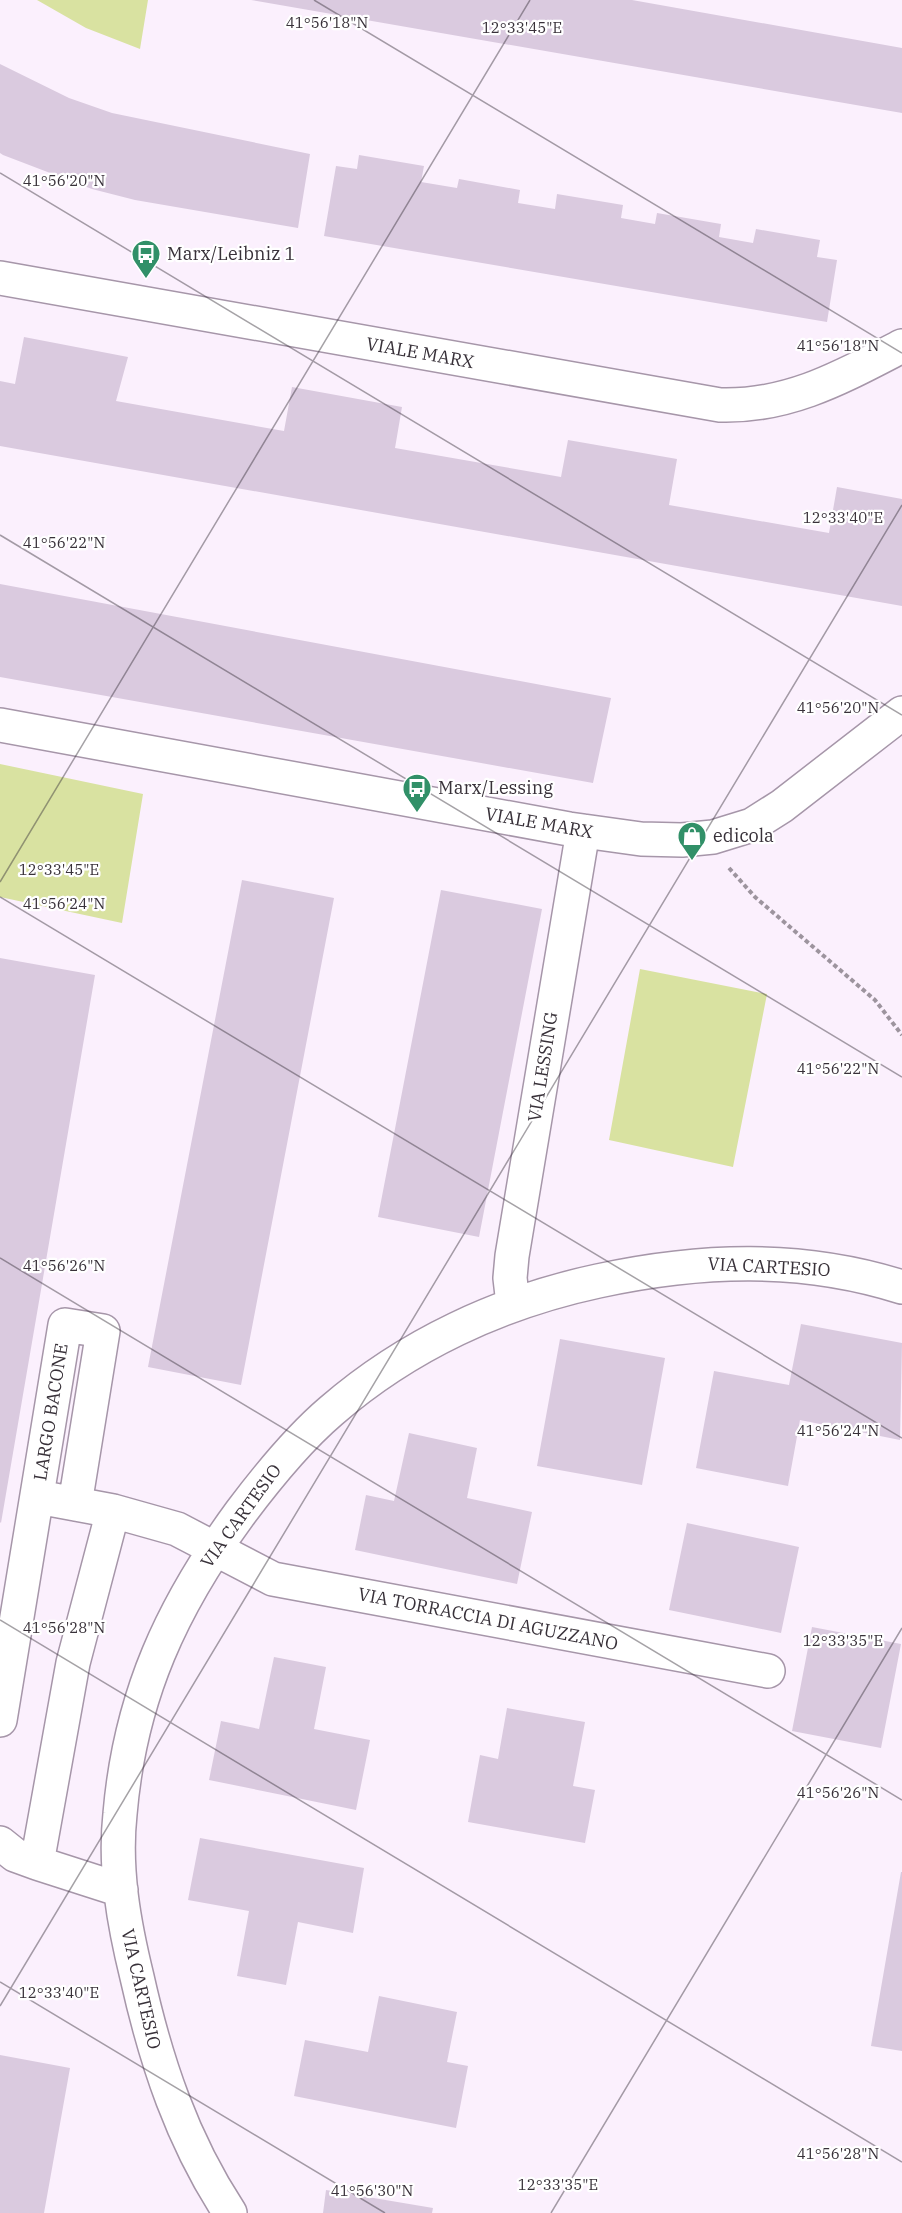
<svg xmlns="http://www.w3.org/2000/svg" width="902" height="2213" font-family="'IBM Plex Serif',serif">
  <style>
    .green { fill: #d9e2a1 }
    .building { fill: #dacadf }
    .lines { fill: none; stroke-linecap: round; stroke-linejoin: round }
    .street-casing { stroke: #a696a9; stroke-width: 36 }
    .path { stroke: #9d949e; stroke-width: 4; stroke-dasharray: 4.5 3; stroke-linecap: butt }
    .street { stroke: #fff; stroke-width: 33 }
    .ticks { fill: none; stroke: #383139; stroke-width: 1.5; stroke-opacity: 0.45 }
    .labels { text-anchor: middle; stroke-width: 4.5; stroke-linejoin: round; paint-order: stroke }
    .poi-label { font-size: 18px; fill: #383139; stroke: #fff; text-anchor: start }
    .street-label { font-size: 18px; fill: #383139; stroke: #fff }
    .ticks-label { font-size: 15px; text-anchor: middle; fill: #383139; stroke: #fff; stroke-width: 4.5; stroke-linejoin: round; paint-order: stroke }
  </style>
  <rect width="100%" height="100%" fill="#fbf0fd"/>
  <path class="green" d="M37,0H148L140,49L86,28Z
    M0,764L143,794L122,923L0,897Z
    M640,969L767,994L733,1167L609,1140Z"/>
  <path class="building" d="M251,0H632L902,48V113Z
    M0,64L69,98L112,113L310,154L298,228L135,200L92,189L3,155L0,153Z
    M359,155L424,166L421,182L457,188L459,179L520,190L518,203L555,209L557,194L623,205L621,218L655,224L657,213L721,224L719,237L753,243L756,229L820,240L817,257L837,260L827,322L324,236L336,166L357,169Z
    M24,337L128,357L116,401L284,431L292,387L402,407L395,448L561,477L568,440L677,459L669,505L829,533L837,487L902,499V606L0,446V381L15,384Z
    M0,584L611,698L593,783L0,677Z
    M242,880L334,898L241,1385L148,1367Z
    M441,890L542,909L479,1237L378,1217Z
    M0,958L95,975L1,1523L0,1522Z
    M801,1324L902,1343L900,1440L800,1420L788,1486L696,1468L714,1371L789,1385Z
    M560,1339L665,1358L642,1485L537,1466Z
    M409,1433L477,1448L467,1498L532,1512L517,1584L355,1550L366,1495L394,1501Z
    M687,1523L799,1547L781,1633L669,1610Z
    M812,1627L901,1644L881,1748L792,1731Z
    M274,1657L326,1667L314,1729L370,1740L356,1810L209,1780L221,1721L259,1729Z
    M507,1708L585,1722L573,1786L595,1790L585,1843L468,1822L480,1755L498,1759Z
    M200,1838L364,1868L353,1933L298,1922L286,1985L237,1976L249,1911L188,1900Z
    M901,1872H902V2051L871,2046Z
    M379,1996L457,2012L447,2062L468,2066L456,2128L294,2096L305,2040L368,2052Z
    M0,2055L70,2068L44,2213H0Z
    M326,2190L433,2208L432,2213H323Z"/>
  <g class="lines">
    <g class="street-casing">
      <path id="street" d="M0,278L720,405C789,407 842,377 902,346
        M0,725L569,829L641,839L682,840L713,837L752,825L782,806L902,713
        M513,1304L510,1278L512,1256L583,831
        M38,1497L113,1511L177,1529L273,1579L768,1671
        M0,1720L65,1325L103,1331L75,1504
        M0,1843L15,1855L37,1863L73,1663L113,1511
        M37,1863L121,1890
        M230,2213C182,2140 156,2062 137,1977C124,1924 114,1869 120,1814C130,1696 172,1606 241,1512C268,1476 297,1440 331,1411C407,1345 500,1302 598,1281C700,1259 801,1255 902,1287"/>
    </g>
    <path class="path" d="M729,868L755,897L875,1000L902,1035"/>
    <use href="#street" class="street"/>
  </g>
  <path class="ticks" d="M314,0L902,353M0,173L902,715M0,535L902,1077M0,882L530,0M0,897L902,1438M0,1258L902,1800M0,1620L902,2162M0,1982L385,2213M0,2006L902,505M551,2213L902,1628"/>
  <defs>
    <g id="bus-pin" transform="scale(1.5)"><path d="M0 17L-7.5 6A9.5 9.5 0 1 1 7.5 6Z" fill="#319068" stroke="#fff"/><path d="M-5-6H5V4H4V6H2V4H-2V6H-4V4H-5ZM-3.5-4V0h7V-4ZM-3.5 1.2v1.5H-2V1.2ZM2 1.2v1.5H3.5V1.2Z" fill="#fff"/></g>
    <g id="shop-pin" transform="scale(1.5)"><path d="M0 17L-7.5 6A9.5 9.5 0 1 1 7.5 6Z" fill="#319068" stroke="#fff"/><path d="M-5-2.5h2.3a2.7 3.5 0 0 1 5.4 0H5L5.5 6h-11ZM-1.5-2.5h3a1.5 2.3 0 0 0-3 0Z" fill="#fff"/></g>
  </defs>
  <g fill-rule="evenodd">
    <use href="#bus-pin" x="146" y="254"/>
    <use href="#bus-pin" x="417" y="788"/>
    <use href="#shop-pin" x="692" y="836"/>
  </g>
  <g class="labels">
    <g class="poi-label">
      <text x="167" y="260">Marx/Leibniz 1</text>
      <text x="438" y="794">Marx/Lessing</text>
      <text x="713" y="842">edicola</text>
    </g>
    <g class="street-label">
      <text transform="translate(420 353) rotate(10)" y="6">VIALE MARX</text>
      <text transform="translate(539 823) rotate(10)" y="6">VIALE MARX</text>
      <text transform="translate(543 1067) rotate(-81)" y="6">VIA LESSING</text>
      <text transform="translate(769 1267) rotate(3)" y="6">VIA CARTESIO</text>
      <text transform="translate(51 1412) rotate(-81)" y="6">LARGO BACONE</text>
      <text transform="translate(241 1516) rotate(-54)" y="6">VIA CARTESIO</text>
      <text transform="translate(488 1619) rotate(11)" y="6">VIA TORRACCIA DI AGUZZANO</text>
      <text transform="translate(141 1989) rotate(77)" y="6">VIA CARTESIO</text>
    </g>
  </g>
  <g class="ticks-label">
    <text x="327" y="28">41°56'18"N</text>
    <text x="522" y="33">12°33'45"E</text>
    <text x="64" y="186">41°56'20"N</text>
    <text x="838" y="351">41°56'18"N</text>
    <text x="843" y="523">12°33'40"E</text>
    <text x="64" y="548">41°56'22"N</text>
    <text x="838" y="713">41°56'20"N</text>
    <text x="59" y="875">12°33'45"E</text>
    <text x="64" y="909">41°56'24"N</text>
    <text x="838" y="1074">41°56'22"N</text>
    <text x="64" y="1271">41°56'26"N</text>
    <text x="838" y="1436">41°56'24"N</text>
    <text x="64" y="1633">41°56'28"N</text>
    <text x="843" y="1646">12°33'35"E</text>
    <text x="838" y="1798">41°56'26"N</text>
    <text x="59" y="1998">12°33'40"E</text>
    <text x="838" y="2159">41°56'28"N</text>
    <text x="558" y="2190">12°33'35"E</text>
    <text x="372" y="2196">41°56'30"N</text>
  </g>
</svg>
